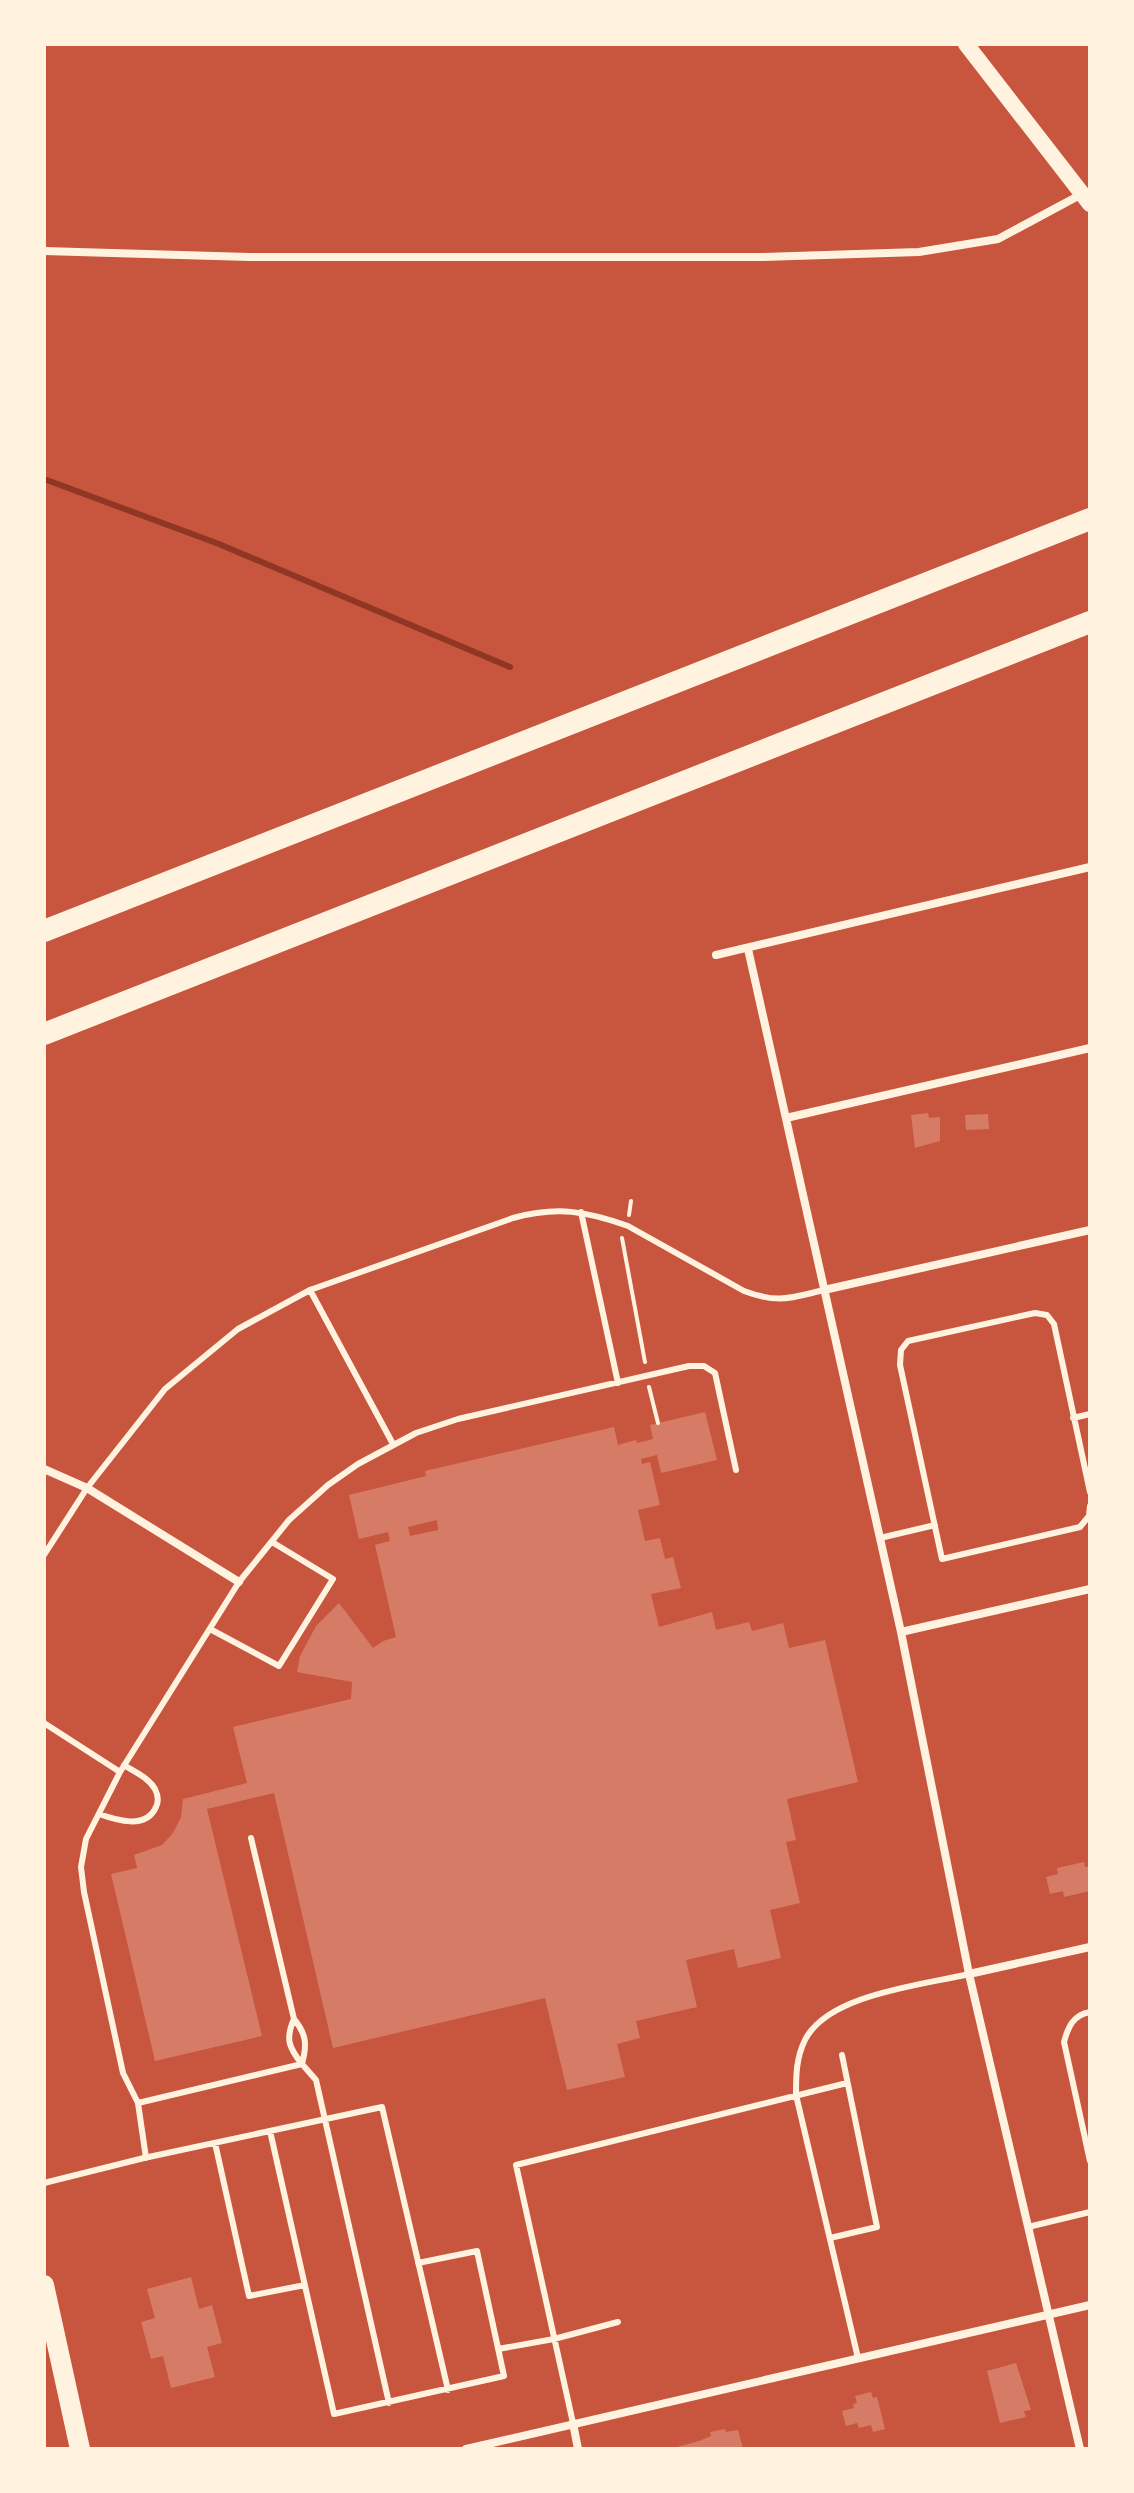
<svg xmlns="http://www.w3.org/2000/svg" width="1134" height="2493" font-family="Quicksand,sans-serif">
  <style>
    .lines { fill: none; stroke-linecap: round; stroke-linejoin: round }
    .stream { stroke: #8f3625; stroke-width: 6 }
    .building { fill: #d67c66; fill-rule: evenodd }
    .path { stroke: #fff3e0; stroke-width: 4 }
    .service { stroke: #fff3e0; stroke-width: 6 }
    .minor { stroke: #fff3e0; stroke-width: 8 }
    .secondary { stroke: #fff3e0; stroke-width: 16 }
    .primary { stroke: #fff3e0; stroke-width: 20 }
    .trunk { stroke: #fff3e0; stroke-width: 22 }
  </style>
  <rect width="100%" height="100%" fill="#c8553d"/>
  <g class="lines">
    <path class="stream" d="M44,479L219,544L510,667"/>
  </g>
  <path class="building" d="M928,1113L929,1118L940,1117V1141L915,1148L911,1115Z
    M988,1114L989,1129L966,1130L965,1115Z
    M705,1412L717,1460L661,1473L657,1455L641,1459L642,1464L650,1462L660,1505L638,1510L645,1541L660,1538L665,1559L673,1557L681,1588L651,1594L659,1627L712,1612L716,1630L749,1622L752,1631L783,1623L789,1648L825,1640L858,1782L787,1799L796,1840L786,1842L800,1903L770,1910L781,1958L738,1968L734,1949L686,1960L697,2007L636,2021L640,2038L617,2044L625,2077L567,2090L545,1998L333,2048L274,1793L207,1809L262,2036L155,2061L111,1874L137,1868L134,1855L162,1845L173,1833L181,1817L183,1799L247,1783L233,1727L351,1699L352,1682L297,1672L300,1656L316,1626L339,1603L373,1648L383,1641L396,1637L375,1545L390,1541L388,1532L359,1539L349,1495L426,1476L425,1471L614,1427L618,1445L636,1440L637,1443L653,1439L650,1425ZM437,1520L438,1530L410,1536L408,1527Z
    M1084,1862L1085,1867L1090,1866V1891L1064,1897L1063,1891L1050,1894L1046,1877L1058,1874L1057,1868Z
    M191,2277L199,2309L212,2305L222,2343L207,2347L215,2377L171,2388L163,2356L151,2359L141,2322L155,2318L147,2289Z
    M1016,2363L1031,2410L1024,2411L1026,2417L1000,2423L987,2371Z
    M871,2392L873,2398L877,2397L885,2429L873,2432L871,2425L859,2428L857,2423L846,2426L842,2411L854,2408L853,2404L857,2403L855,2396Z
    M725,2429L726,2432L738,2430L743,2449H670L699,2441L711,2436L710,2432Z"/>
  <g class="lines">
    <path class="path" d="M629,1215L631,1201
      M622,1238L645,1362
      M649,1387L658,1423"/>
    <path class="service" d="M581,1212L618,1383
      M310,1290L393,1444
      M1073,1418L1090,1414
      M1090,1492L1054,1324L1047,1315L1035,1313L908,1341L901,1350L900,1365L942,1559L1080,1527L1089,1516L1090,1506
      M880,1538L935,1525
      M44,1555L87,1488L165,1389L238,1329L310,1290L513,1218C557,1206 586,1211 628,1226L744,1291C779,1304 790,1298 824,1290
      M210,1629L279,1666L333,1579L272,1542
      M44,1723L120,1772
      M99,1814C116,1820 146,1830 156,1807C159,1801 158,1795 155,1789C149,1778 135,1772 124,1765
      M251,1838L294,2019
      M1090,2012C1073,2015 1068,2027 1064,2042L1090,2161
      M294,2019C307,2035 307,2045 302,2064C289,2048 285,2039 294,2019Z
      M138,2103L302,2064L316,2080L389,2403
      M270,2131L334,2414L504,2376L477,2251L418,2263
      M215,2143L249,2296L305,2285
      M146,2158L138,2103L123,2073L84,1892L81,1867L86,1839L120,1772L239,1582L289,1520L328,1485L358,1464L416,1433L458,1419L689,1366H704L715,1373L736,1470
      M44,2183L144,2158L382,2107L448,2390
      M1028,2227L1090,2212
      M830,2238L877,2227L842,2055
      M498,2349L554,2339L618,2322
      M858,2358L796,2095C796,2076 796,2058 805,2040C828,1994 923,1985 969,1974
      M573,2423L516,2165L847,2083"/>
    <path class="minor" d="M44,251L249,257H763L919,252L998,239L1082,194
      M748,949L901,1632L969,1974L1080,2449
      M716,955L1090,867
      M786,1118L1090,1048
      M824,1290L1090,1230
      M44,1469L87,1488L239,1582
      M901,1632L1090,1589
      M969,1974L1090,1947
      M573,2423L578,2449
      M466,2449L1090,2305"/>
    <path class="secondary" d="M966,44L1090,204"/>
    <path class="primary" d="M44,2285L80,2449"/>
    <path class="trunk" d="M44,931L1090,519
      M44,1034L1090,622"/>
  </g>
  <rect width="1134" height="2493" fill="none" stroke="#fff3e0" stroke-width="92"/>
</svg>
